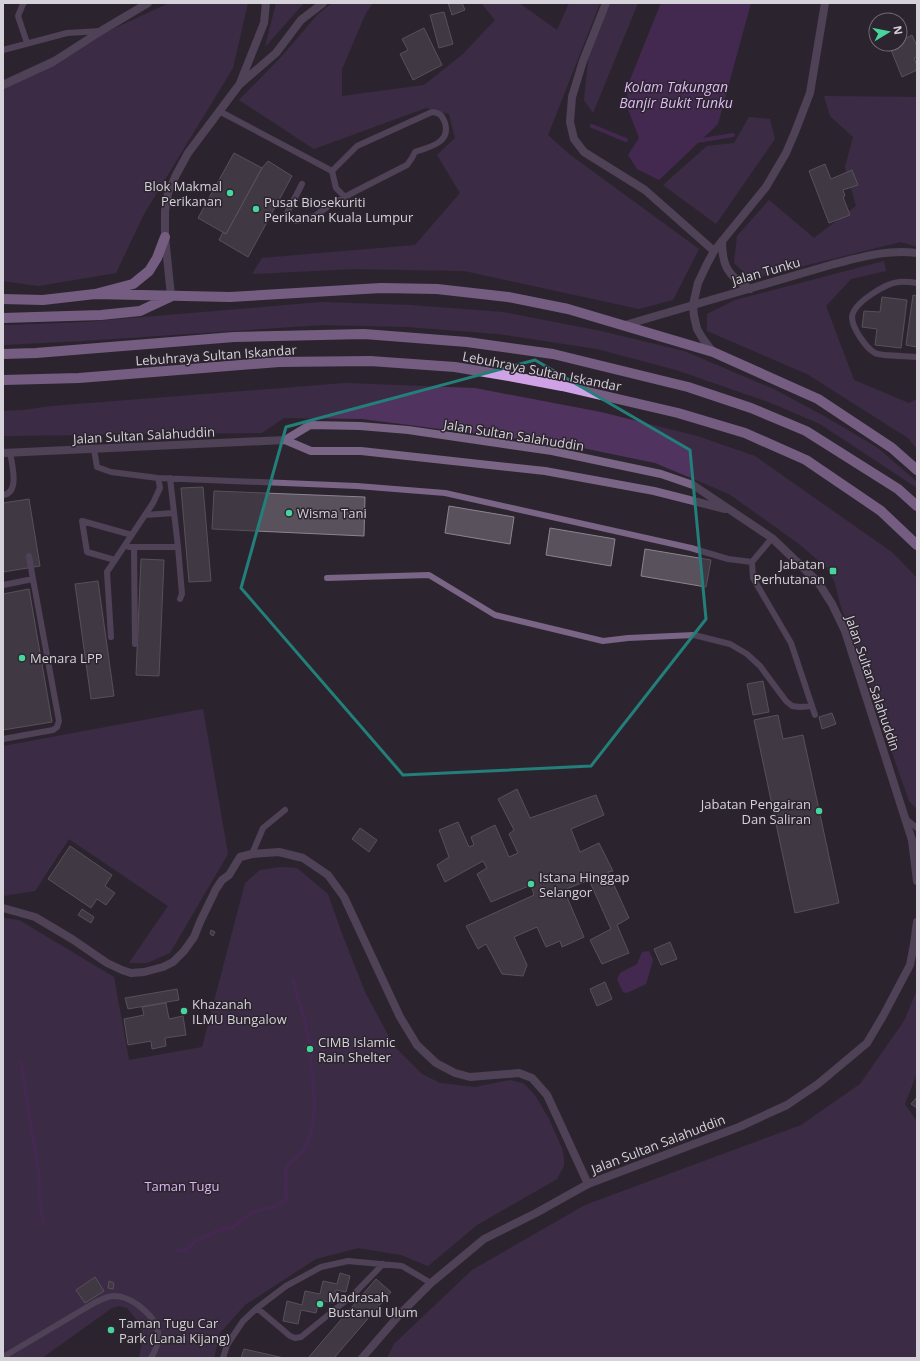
<svg xmlns="http://www.w3.org/2000/svg" width="920" height="1361" font-family="'Open Sans',sans-serif">
  <style>
    .green { fill: #50335f }
    .water { fill: #5f2f76 }
    .lines { fill: none; stroke-linecap: round; stroke-linejoin: round }
    .stream { stroke: #5f2f76; stroke-width: 4 }
    .building { fill: #59525d; stroke: #8c8490 }
    .service { stroke: #7a6586; stroke-width: 6 }
    .minor { stroke: #7a6586; stroke-width: 8 }
    .tertiary { stroke: #7a6586; stroke-width: 8 }
    .primary { stroke: #cea2e5; stroke-width: 10 }
    .marked { fill: none; stroke: #237f79; stroke-width: 3; stroke-linejoin: round }
    .poi-dot { fill: #48d49d; stroke: #2c252f; stroke-width: 1.5 }
    .labels { text-anchor: middle; stroke-width: 3; stroke-linejoin: round; paint-order: stroke }
    .poi-label { font-size: 13px; fill: #d6d2d9; stroke: #2c252f; text-anchor: start }
    .street-label { font-size: 13px; fill: #d6d2d9; stroke: #2c252f }
    .park-label { font-size: 13px; fill: #deb7f3; stroke: #2c252f }
    .water-label { font-size: 14px; font-style: italic; fill: #dfb9f5; stroke: #2c252f }
  </style>
  <rect width="100%" height="100%" fill="#2c252f"/>
  <path class="green" d="M169,3H248L233,68L144,214L116,273L38,286L3,281V80Z
    M276,3H304L265,47Z
    M332,3H373L366,13L342,69V96L424,85L463,54L495,20L481,3H519L557,30L569,3H600L548,135L569,154L699,249L673,300L639,309L464,271L353,269L252,274L262,258L415,245L460,193L437,155L455,138L449,114L426,108L314,149L239,100L283,55L317,15Z
    M610,3H638L593,113L584,100L589,51Z
    M824,96L917,97V247L901,242L751,279L734,263L737,236L769,200L814,238L856,206L845,167L853,137L830,116Z
    M749,117L770,119L775,139L716,224L663,185L707,146L734,143Z
    M884,261L886,271L851,279L826,306L854,380L909,403L917,399V449L908,438L807,374L707,331V314L735,300Z
    M321,302L410,305L503,312L601,331L684,351L776,390L824,416L878,448L917,482V488L820,424L771,403L676,370L597,349L498,334L407,327L323,325L82,341L3,345V325H12L85,322Z
    M345,383L475,388L601,412L697,436L755,456L893,553L917,578V809L909,801L840,604L835,583L826,567L799,544L729,494L655,463L573,446L362,419L284,418L262,433L3,436V411L23,410L52,406Z
    M203,709L228,854L170,953L147,963H129L168,906L69,839L35,891L3,896V746Z
    M281,867L297,868L328,894L341,931L365,992L394,1046L422,1074L440,1083L475,1087L510,1080L523,1083L535,1095L549,1119L562,1148L564,1157V1166L557,1179L477,1225L428,1266L401,1255L358,1248L316,1259L245,1305L220,1333L214,1358H139L143,1337L140,1324L127,1308L119,1306L112,1308L42,1358H3V918L19,920L114,977L129,1060L202,1047L245,883L260,870Z
    M917,990V1073L905,1104L917,1122V1358H387L394,1344L472,1270L585,1205L801,1125L860,1084L904,1021Z"/>
  <path class="water" d="M661,3H751L718,124L659,180L637,169L628,155L639,138L628,109L627,87Z
    M649,951L653,960L646,984L627,993L623,992L617,979L620,973L637,964L642,952Z"/>
  <g class="lines">
    <path class="stream" d="M592,126L626,140
      M697,141L733,135
      M21,1063L39,1176L40,1203L43,1221
      M201,1238L220,1230L233,1227L253,1212L276,1206L286,1199C287,1190 284,1175 287,1168C290,1161 297,1158 302,1152C305,1149 307,1143 309,1139C318,1113 313,1082 310,1055L314,1052V1045L309,1042L305,1022L293,980
      M177,1250H187L197,1239"/>
  </g>
  <path class="building" d="M448,3H462L465,10L452,15Z
    M444,12L453,44L439,48L430,15Z
    M424,28L442,65L413,80L400,54L408,50L402,39Z
    M912,35L917,46V57L914,58L917,66V70L902,77L889,45L900,44V41Z
    M234,153L262,168L226,234L198,218Z
    M268,161L292,176L248,257L219,240L223,232L226,234L262,168Z
    M825,164L831,179L852,170L858,185L843,190L845,196L843,197L850,215L829,223L809,171Z
    M913,295L917,296V347L906,345Z
    M882,297L907,300L901,348L875,345L877,329L862,327L864,311L880,312Z
    M203,487L211,581L189,582L181,488Z
    M214,491L365,497L364,536L212,529Z
    M29,499L40,566L3,572V503Z
    M449,506L514,517L510,544L445,533Z
    M550,528L615,539L611,566L546,555Z
    M645,549L711,560L706,587L641,576Z
    M141,559L164,560L159,676L136,675Z
    M98,581L114,696L91,699L75,584Z
    M29,589L52,722L3,730V594Z
    M763,681L769,712L753,715L747,684Z
    M832,713L836,724L822,729L819,717Z
    M778,715L783,739L803,735L839,903L795,913L754,720Z
    M517,789L530,818L596,795L604,815L571,829L580,852L599,843L613,871L608,872L629,918L617,925L629,953L602,964L590,940L611,929L589,880L564,890L584,937L562,947L560,941L546,947L537,927L514,937L527,965L523,976L502,974L486,944L478,949L466,926L534,895L531,885L491,902L477,874L487,868L483,861L445,882L437,865L449,857L439,830L458,822L469,847L474,845L471,837L495,825L509,857L518,853L509,834L514,830L498,799Z
    M360,828L377,840L369,852L352,839Z
    M70,846L112,875L105,886L115,893L106,905L97,899L91,908L48,879Z
    M82,909L94,917L91,923L78,915Z
    M211,930L215,932L213,936L210,934Z
    M670,942L677,959L661,965L654,949Z
    M605,982L612,999L597,1006L590,989Z
    M177,989L179,1000L128,1009L125,998Z
    M166,1003L169,1019L183,1016L186,1035L165,1038L166,1046L152,1049L151,1041L128,1045L124,1019L144,1015L142,1007Z
    M312,1045L313,1052L307,1053L306,1046Z
    M917,1097V1108L911,1104Z
    M340,1273L350,1276L346,1292L336,1290L333,1303L319,1300L316,1313L301,1310L298,1324L283,1321L287,1301L302,1305L305,1291L320,1294L323,1281L337,1284Z
    M95,1277L104,1291L85,1303L76,1290Z
    M376,1279L391,1292L334,1358H308Z
    M109,1281L114,1283L113,1289L108,1288Z
    M244,1349L284,1358H241Z"/>
  <g class="lines">
    <path class="service" d="M24,3L23,4L18,16L27,43
      M3,50L67,33L101,31
      M219,111L332,171
      M332,171L336,188L345,197
      M302,184L287,213L290,218L296,221L315,216L330,205L354,192L407,165L412,158L415,152C429,147 451,143 445,123C442,115 440,113 432,112L357,146L332,171
      M917,283C911,282 905,281 899,282C886,283 853,303 852,317C852,328 866,348 875,353C879,356 909,356 917,357
      M94,449L97,467L111,472L158,478L357,486L445,493L691,548L728,559L752,562
      M170,478L178,547L182,594L180,599
      M3,495C20,493 12,465 10,452
      M145,515L174,513
      M772,538L752,562L753,578L791,643L815,715
      M129,547H178
      M134,547L135,644
      M29,556L33,579
      M115,560L87,552L82,521L132,535
      M327,578L429,575L495,615L603,641L628,638L694,635L730,644L747,654L760,666L786,701L792,706L800,707L812,706
      M3,585L33,579L59,721L57,727L53,730L3,739
      M111,637L107,572L153,503L160,488L158,478
      M906,819L917,828
      M252,854L263,828L285,810
      M257,1308L290,1336L295,1338L301,1337L354,1294L383,1264
      M3,1357L94,1303C100,1300 107,1296 114,1296C123,1296 131,1300 138,1305C158,1320 165,1335 151,1358
      M223,1358L227,1345L243,1321L257,1308L286,1286L321,1267L348,1261L402,1266L431,1283"/>
    <path class="minor" d="M606,3L583,61L572,97L570,122L574,139L584,152L645,190L714,251
      M240,83L264,23L266,3
      M3,85L53,62L101,31L148,3
      M722,241C722,266 728,276 750,289
      M171,296L165,237V211L168,193L176,175L188,153L239,85L276,53L301,20L323,3
      M625,325L834,264C862,257 888,249 917,253
      M713,352L703,339L697,329L694,316L693,305L698,283L707,264L714,251L766,187L786,153L795,132L810,93L825,3
      M3,908L35,917L72,939L107,963L122,970L131,973L144,972L163,967L173,962L184,951L194,937L200,922L216,889L222,880L229,875L240,857L252,854L279,852L303,858L328,875L344,897L400,1017L417,1045L436,1063L455,1073L470,1077L519,1073L532,1078L547,1095L560,1123L588,1184"/>
    <path class="tertiary" d="M285,440L310,425L360,426L408,430L552,451L661,474L693,485L772,538L818,582L832,604L845,631L912,840L917,881
      M3,453L285,440L311,451H361L545,471L654,491L725,509
      M362,1358L401,1313L431,1283L484,1239L536,1213L588,1184L739,1127L787,1105L818,1084L867,1043L883,1016L910,965L914,944L917,922"/>
    <path class="primary" d="M95,294L230,297L381,288L437,289L508,297L568,309L713,352L818,399L892,448L917,470
      M3,299L43,300L95,294L133,284L149,271L157,258L165,237
      M3,318L101,315L140,311L170,297
      M3,354L36,353L234,337L364,334L467,342L553,354L688,387L751,408L806,431L898,489L917,506
      M3,380L79,378L279,362L370,361L455,367L509,376L562,386L678,413L745,433L806,460L881,511L917,545"/>
  </g>
  <path d="M0 0H920V1361H0ZM535,360L690,450L706,619L591,766L403,775L241,588L286,427Z" fill="#2c252f" fill-opacity=".55" fill-rule="evenodd"/>
  <path class="marked" d="M535,360L690,450L706,619L591,766L403,775L241,588L286,427Z"/>
  <g class="poi-dot">
    <circle cx="230" cy="193" r="4"/>
    <circle cx="256" cy="209" r="4"/>
    <circle cx="289" cy="513" r="4"/>
    <rect x="829" y="567" width="8" height="8" rx="2"/>
    <circle cx="22" cy="658" r="4"/>
    <circle cx="819" cy="811" r="4"/>
    <circle cx="531" cy="884" r="4"/>
    <circle cx="184" cy="1011" r="4"/>
    <circle cx="310" cy="1049" r="4"/>
    <circle cx="320" cy="1304" r="4"/>
    <circle cx="111" cy="1330" r="4"/>
  </g>
  <g class="labels">
    <g class="poi-label">
      <text x="222" y="191" text-anchor="end">Blok Makmal<tspan x="222" dy="15">Perikanan</tspan></text>
      <text x="264" y="207">Pusat Biosekuriti<tspan x="264" dy="15">Perikanan Kuala Lumpur</tspan></text>
      <text x="297" y="518">Wisma Tani</text>
      <text x="825" y="569" text-anchor="end">Jabatan<tspan x="825" dy="15">Perhutanan</tspan></text>
      <text x="30" y="663">Menara LPP</text>
      <text x="811" y="809" text-anchor="end">Jabatan Pengairan<tspan x="811" dy="15">Dan Saliran</tspan></text>
      <text x="539" y="882">Istana Hinggap<tspan x="539" dy="15">Selangor</tspan></text>
      <text x="192" y="1009">Khazanah<tspan x="192" dy="15">ILMU Bungalow</tspan></text>
      <text x="318" y="1047">CIMB Islamic<tspan x="318" dy="15">Rain Shelter</tspan></text>
      <text x="328" y="1302">Madrasah<tspan x="328" dy="15">Bustanul Ulum</tspan></text>
      <text x="119" y="1328">Taman Tugu Car<tspan x="119" dy="15">Park (Lanai Kijang)</tspan></text>
    </g>
    <g class="street-label">
      <text transform="translate(766 271) rotate(-16)" y="5">Jalan Tunku</text>
      <text transform="translate(216 355) rotate(-4)" y="5">Lebuhraya Sultan Iskandar</text>
      <text transform="translate(542 371) rotate(11)" y="5">Lebuhraya Sultan Iskandar</text>
      <text transform="translate(144 435) rotate(-3)" y="5">Jalan Sultan Salahuddin</text>
      <text transform="translate(514 435) rotate(9)" y="5">Jalan Sultan Salahuddin</text>
      <text transform="translate(873 683) rotate(71)" y="5">Jalan Sultan Salahuddin</text>
      <text transform="translate(658 1144) rotate(-21)" y="5">Jalan Sultan Salahuddin</text>
    </g>
    <g class="park-label">
      <text x="182" y="1191">Taman Tugu</text>
    </g>
    <g class="water-label">
      <text x="676" y="92">Kolam Takungan<tspan x="676" dy="16">Banjir Bukit Tunku</tspan></text>
    </g>
  </g>
  <rect width="920" height="1361" fill="none" stroke="#d6d2d9" stroke-width="8"/>
  <g transform="translate(888 32) rotate(80)"><circle r="19" fill="#2c252f" stroke="#706a73"/>
  <path d="M0-3L7 15L0 10L-7 15Z" fill="#48d49d"/>
  <text y="-6" font-size="11" font-weight="bold" text-anchor="middle" fill="#d6d2d9">N</text>
  </g>
</svg>
